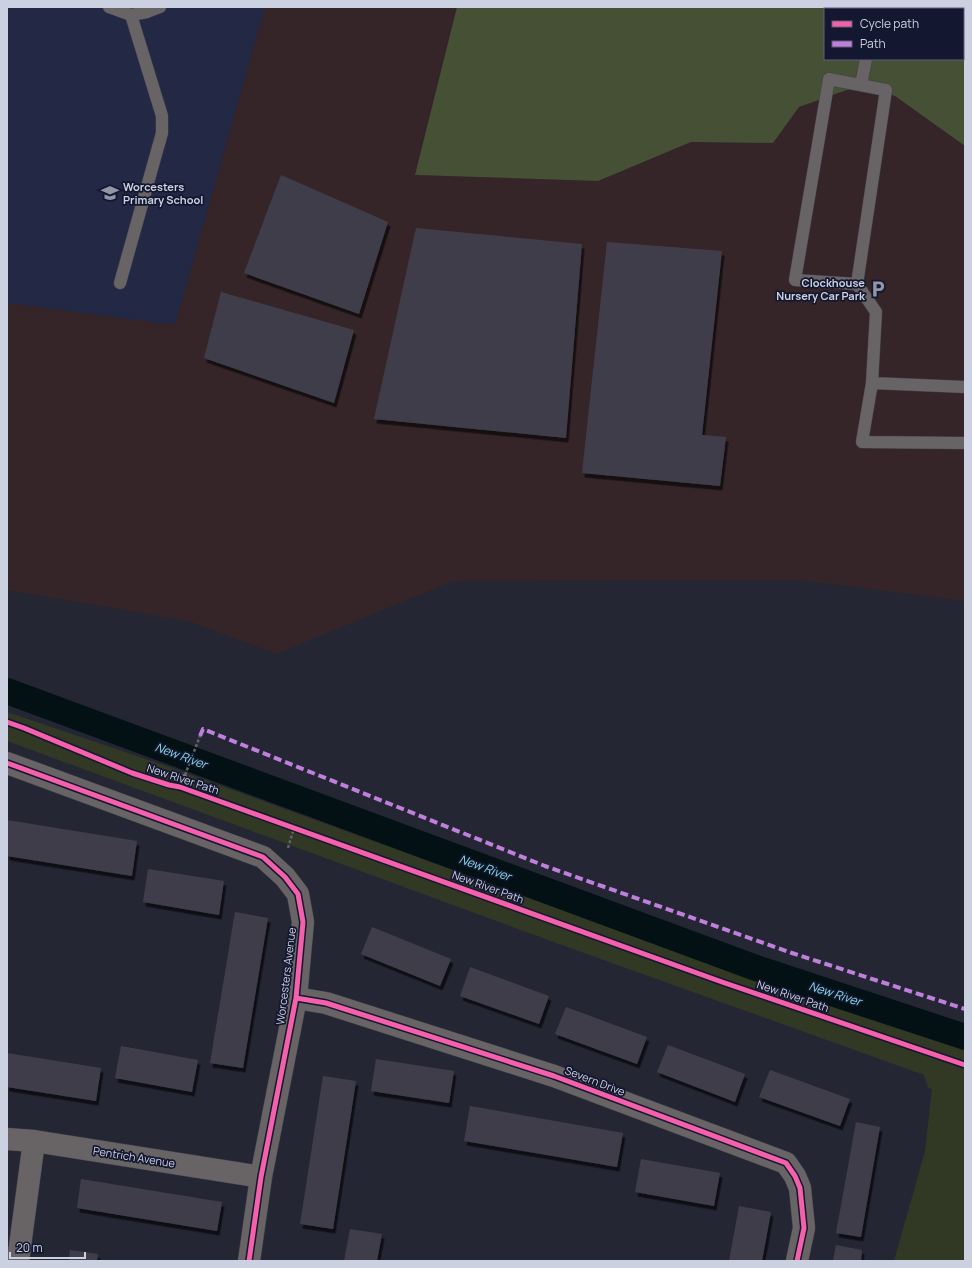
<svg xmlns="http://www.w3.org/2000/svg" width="972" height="1268" font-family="Manrope,sans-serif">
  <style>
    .built { fill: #232845 }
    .industrial { fill: #352529 }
    .green { fill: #313924 }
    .forest { fill: #455035; fill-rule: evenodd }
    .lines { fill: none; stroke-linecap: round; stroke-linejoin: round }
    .canal { stroke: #031114; stroke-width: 26 }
    .building { fill: #403e4b; filter: url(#shadow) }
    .lane-casing { stroke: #41424e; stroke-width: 13 }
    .street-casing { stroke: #41424e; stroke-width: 23 }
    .path { stroke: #656367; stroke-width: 2.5; stroke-dasharray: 3 2; stroke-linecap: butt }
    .lane { stroke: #686364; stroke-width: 12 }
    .street { stroke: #686364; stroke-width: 22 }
    .quiet { stroke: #c07fdc; stroke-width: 4; stroke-dasharray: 8 4; stroke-linecap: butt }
    .cycleway-casing { stroke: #141730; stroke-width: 8 }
    .cycleway { stroke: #f560ab; stroke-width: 5 }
    .labels { text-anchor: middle; stroke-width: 3.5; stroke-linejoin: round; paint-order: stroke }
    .poi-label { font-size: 11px; font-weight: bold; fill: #ccd1e2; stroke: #141730; text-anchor: start }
    .street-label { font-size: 11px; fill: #ccd1e2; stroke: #141730 }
    .water-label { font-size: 12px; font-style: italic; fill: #87dce5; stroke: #141730 }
  </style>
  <defs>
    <filter id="shadow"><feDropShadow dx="2.5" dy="4.5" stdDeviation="0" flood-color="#0009"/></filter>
  </defs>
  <rect width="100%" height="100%" fill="#242634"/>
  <path class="built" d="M7,7H265L175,325L7,303Z"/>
  <path class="industrial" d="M265,7H457L415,175L598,181L691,142L773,143L799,107L861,85L895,96L965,146V601L799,580L453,581L277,654L188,621L7,590V303L175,325Z"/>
  <path class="green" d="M7,712L172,768L769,985L965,1048V1261H894L925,1151L932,1089L928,1088L924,1075L559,944L7,741Z"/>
  <path class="forest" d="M457,7H965V146L895,96L861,85L799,107L773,143L691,142L598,181L415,175ZM825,9H963V59H825Z"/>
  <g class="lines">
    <path class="canal" d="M7,691L756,968L965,1037"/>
  </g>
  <path class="building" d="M281,175L388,222L359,314L244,273Z
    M416,228L582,244L566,438L374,419Z
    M607,242L722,251L702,435L726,437L720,486L582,473Z
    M221,292L354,330L334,403L204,358Z
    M7,820L137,841L132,876L7,856Z
    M148,869L224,881L219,915L143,902Z
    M235,912L268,918L243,1068L210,1063Z
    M372,927L451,959L440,986L361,954Z
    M470,967L549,996L539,1024L460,996Z
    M566,1007L647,1037L637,1064L555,1034Z
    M668,1045L745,1074L735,1102L657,1072Z
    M121,1046L198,1060L192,1092L115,1078Z
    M7,1053L101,1068L96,1101L7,1087Z
    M376,1059L454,1071L449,1103L371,1091Z
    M770,1070L850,1099L840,1126L759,1097Z
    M323,1076L356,1081L333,1229L300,1224Z
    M470,1106L623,1133L617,1167L464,1141Z
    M856,1122L880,1127L861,1237L836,1233Z
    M641,1159L720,1173L714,1206L635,1192Z
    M81,1179L222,1202L217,1231L77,1208Z
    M739,1206L771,1212L762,1261H729Z
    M350,1229L382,1234L377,1261H344Z
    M836,1245L862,1250L861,1261H833Z
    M70,1250L98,1254L97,1261H69Z"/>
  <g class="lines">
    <g class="lane-casing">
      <path id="lane" d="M109,7L131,15L147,12L160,7
        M876,9L877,7
        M861,85L866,59
        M120,283L162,133V116L131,15
        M857,284L795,280L829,79L886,90L857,284L876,312L872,383L862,442L965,443
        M872,383L965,387"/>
    </g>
    <g class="street-casing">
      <path id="street" d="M7,763L263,857L285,877L298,894L303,922L296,998L261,1177L249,1261
        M296,998L326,1003L554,1076L786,1163L795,1176L800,1188L804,1228L797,1261
        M7,1139L34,1141L261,1177
        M18,1261L34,1141"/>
    </g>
    <path class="path" d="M185,775L200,736
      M288,848L294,828"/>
    <use href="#lane" class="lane"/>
    <use href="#street" class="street"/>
    <path class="quiet" d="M200,736L203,729L545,866L792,953L965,1009
      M180,787L185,775"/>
    <g class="cycleway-casing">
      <path id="cycleway" d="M7,722L24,728L132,773L169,785L180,787L722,982L965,1065
        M7,763L263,857L285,877L298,894L303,922L296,998L261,1177L249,1261
        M296,998L326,1003L554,1076L786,1163L795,1176L800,1188L804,1228L797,1261"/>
    </g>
    <use href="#cycleway" class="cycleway"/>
  </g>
  <defs>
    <g id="school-bare" transform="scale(1.38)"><path d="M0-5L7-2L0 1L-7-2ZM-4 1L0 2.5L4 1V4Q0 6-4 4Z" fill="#9195a5" stroke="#141730" stroke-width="2.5" paint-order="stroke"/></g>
    <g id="parking-bare" transform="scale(1.38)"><path d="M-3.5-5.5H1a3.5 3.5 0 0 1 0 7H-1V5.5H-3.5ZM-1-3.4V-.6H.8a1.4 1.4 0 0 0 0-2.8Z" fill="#9195a5" stroke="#141730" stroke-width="2.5" paint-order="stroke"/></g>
  </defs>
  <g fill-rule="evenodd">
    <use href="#school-bare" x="110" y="193"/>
    <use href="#parking-bare" x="878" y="289"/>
  </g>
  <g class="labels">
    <g class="poi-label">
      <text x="123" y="191">Worcesters<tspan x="123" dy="13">Primary School</tspan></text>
      <text x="865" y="287" text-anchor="end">Clockhouse<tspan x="865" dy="13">Nursery Car Park</tspan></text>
    </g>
    <g class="street-label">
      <text transform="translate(183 779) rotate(18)" y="4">New River Path</text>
      <text transform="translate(488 887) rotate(20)" y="4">New River Path</text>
      <text transform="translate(286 976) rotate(-83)" y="4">Worcesters Avenue</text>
      <text transform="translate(793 996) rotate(19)" y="4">New River Path</text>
      <text transform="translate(595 1081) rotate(21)" y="4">Severn Drive</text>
      <text transform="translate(134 1157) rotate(9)" y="4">Pentrich Avenue</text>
    </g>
    <g class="water-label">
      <text transform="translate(181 756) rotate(20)" y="4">New River</text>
      <text transform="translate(485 868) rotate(20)" y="4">New River</text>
      <text transform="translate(835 994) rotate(18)" y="4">New River</text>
    </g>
  </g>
  <rect width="972" height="1268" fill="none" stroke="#ccd1e2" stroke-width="16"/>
  <rect x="824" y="8" width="140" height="52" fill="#141730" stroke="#5e6177"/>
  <rect x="832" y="21" width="20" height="6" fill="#f560ab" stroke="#5e6177"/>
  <text x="860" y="28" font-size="12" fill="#ccd1e2">Cycle path</text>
  <rect x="832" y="41" width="20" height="6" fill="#c07fdc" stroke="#5e6177"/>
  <text x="860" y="48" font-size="12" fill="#ccd1e2">Path</text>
  <path d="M10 1252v6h75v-6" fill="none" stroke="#ccd1e2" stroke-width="2"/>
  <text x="16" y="1252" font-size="12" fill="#ccd1e2" stroke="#141730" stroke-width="3" paint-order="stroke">20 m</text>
</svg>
